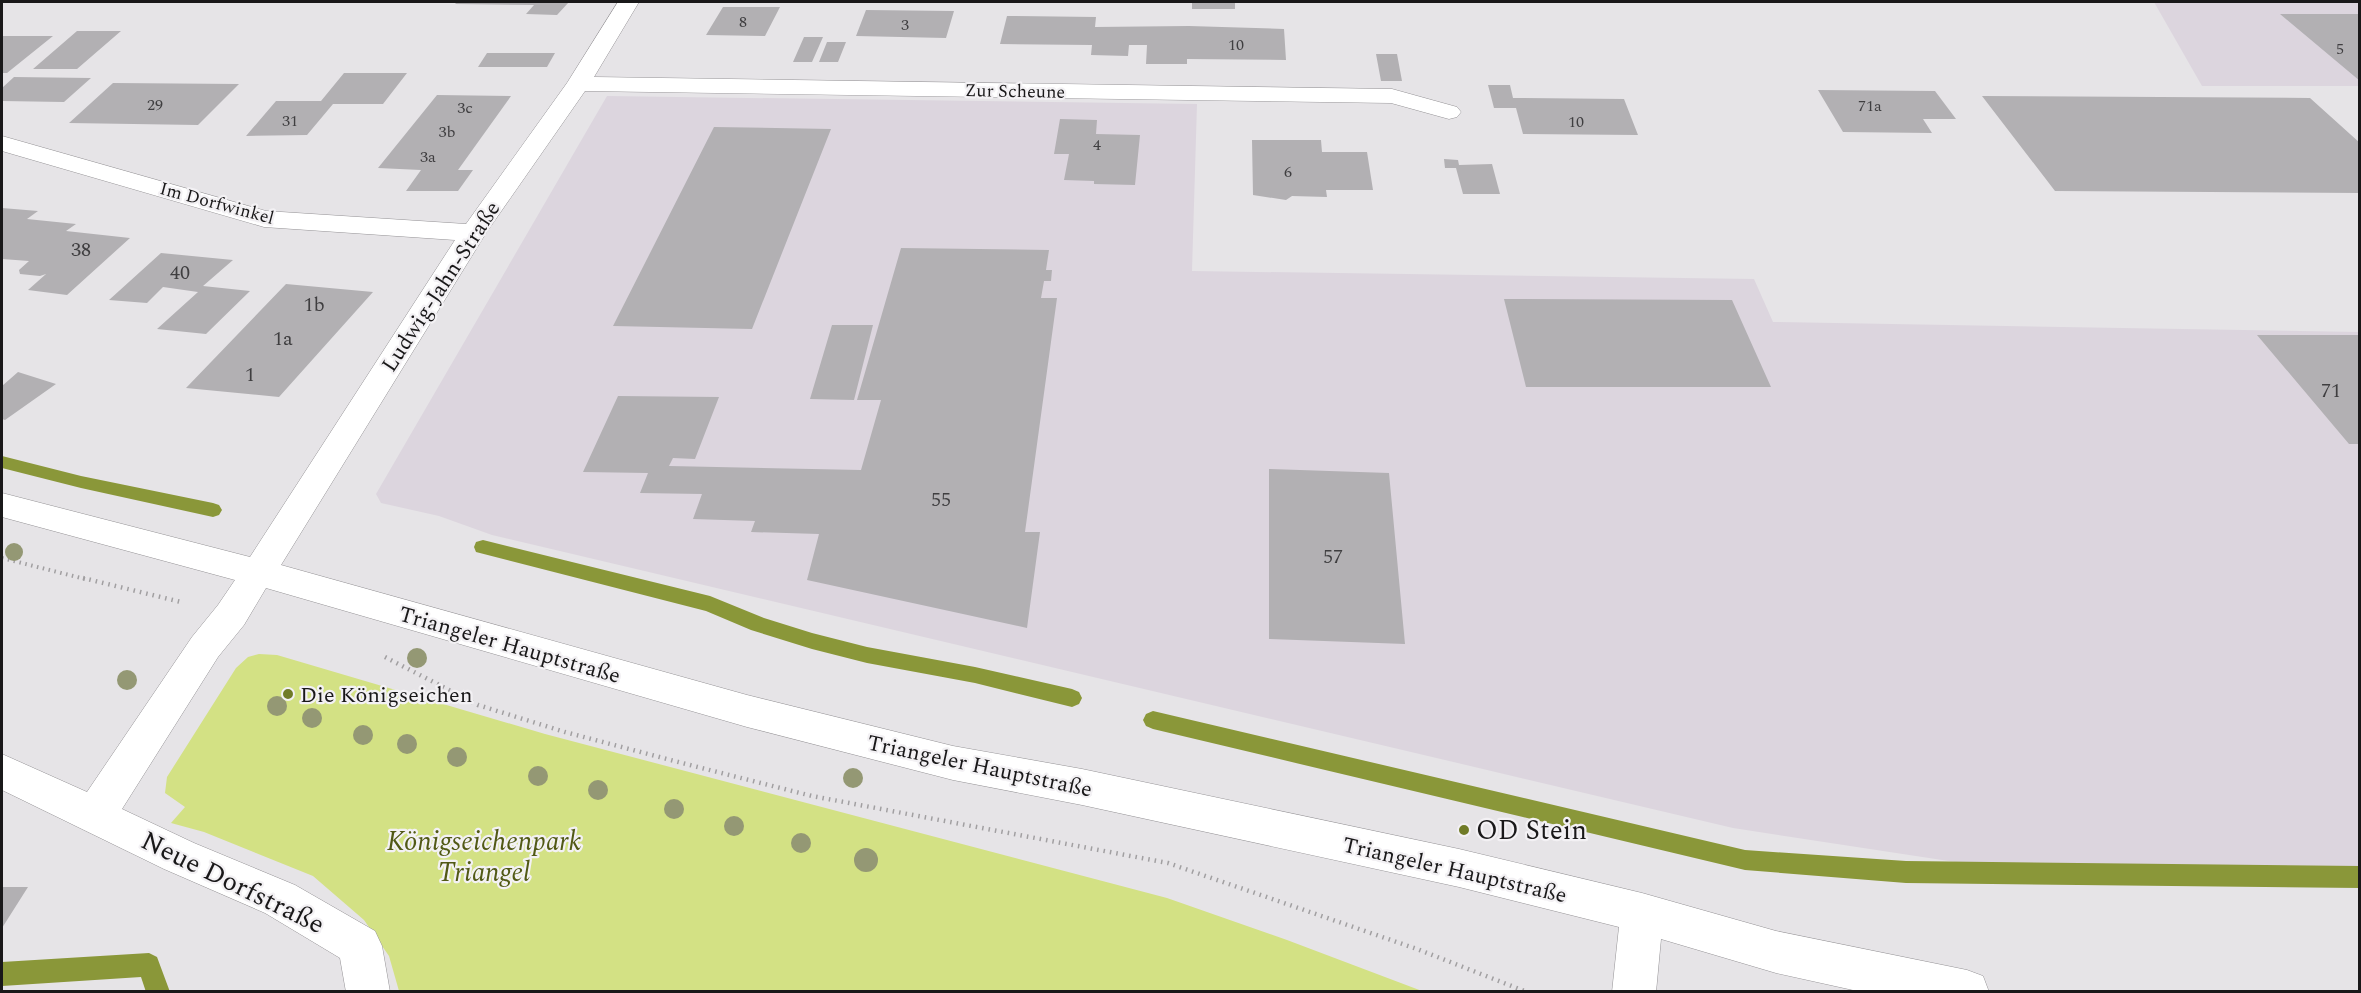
<svg xmlns="http://www.w3.org/2000/svg" width="2361" height="993" font-family="Spectral,serif">
  <style>
    .built { fill: #dcd5de }
    .green { fill: #d3e184 }
    .lines { fill: none; stroke-linecap: round; stroke-linejoin: round }
    .stream { fill: #8a9739; fill-rule: evenodd }
    .building { fill: #b2b0b3 }
    .minor-casing { stroke: #959396; stroke-width: 1 }
    .path-far1 { stroke: #a19fa1; stroke-width: 4; stroke-dasharray: 1.5 4.5; stroke-linecap: butt }
    .path { stroke: #a19fa1; stroke-width: 4.5; stroke-dasharray: 1.5 5; stroke-linecap: butt }
    .minor { fill: #fff; fill-rule: evenodd }
    .tree { fill: #949874 }
    .poi-dot { fill: #707b27; stroke: #f3f1f4; stroke-width: 2 }
    .labels { text-anchor: middle; stroke-width: 4.5; stroke-linejoin: round; paint-order: stroke }
    .far-number-label { font-size: 16px; fill: #3f3e40 }
    .far-street-label { font-size: 18px; fill: #191819; stroke: #f3f1f4 }
    .number-label { font-size: 20px; fill: #3f3e40 }
    .street-label { font-size: 22px; fill: #191819; stroke: #f3f1f4 }
    .poi-label { font-size: 22px; fill: #191819; stroke: #f3f1f4; text-anchor: start }
    .near-poi-label { font-size: 27px; fill: #191819; stroke: #f3f1f4; text-anchor: start }
    .near-park-label { font-size: 27px; font-style: italic; fill: #515915; stroke: #f3f1f4 }
    .near-street-label { font-size: 27px; fill: #191819; stroke: #f3f1f4 }
  </style>
  <rect width="100%" height="100%" fill="#e6e4e7"/>
  <path class="built" d="M2154,2H2359V86H2202Z
    M607,96L1197,104L1192,271L1754,279L1773,322L2359,332V885L2079,881L1733,828L492,535L439,516L381,503L376,494Z"/>
  <path class="green" d="M259,654L277,655L545,734L1167,898L1287,940L1422,991H399L389,956L364,920L313,876L204,832L171,823L185,807L165,793L167,777L236,668L248,657Z"/>
  <g class="lines">
    <path class="stream" d="M2,456L81,476L213,503L219,505L222,510L219,515L213,517L81,488L2,468Z
      M483,540L710,596L764,618L812,633L867,647L975,667L1072,689L1079,692L1082,698L1079,704L1072,707L975,683L867,663L812,649L751,630L706,611L476,552L474,547L476,542Z
      M1153,711L1745,850L1906,861L2360,866V888L1906,883L1745,870L1153,729L1146,726L1143,720L1146,714Z
      M149,953L157,957L170,992H146L141,977L2,986V962Z"/>
  </g>
  <path class="building" d="M457,2H569L557,15L526,14L534,5L455,4Z
    M1192,2H1235V9H1192Z
    M723,7H780L765,36L706,35Z
    M866,10L954,11L946,38L856,36Z
    M2280,14H2360V81Z
    M1007,16L1096,17L1095,27L1189,26L1284,29L1286,60L1187,59V64H1146L1147,45H1129L1128,56L1091,55L1092,45L1000,44Z
    M77,31H121L77,69H33Z
    M2,36H53L7,73H2Z
    M804,37H823L812,62H793Z
    M827,42H846L838,62H819Z
    M487,53H555L547,67H478Z
    M1376,54H1397L1402,81H1381Z
    M344,73H407L383,104H333L307,135L246,136L276,101H321Z
    M14,77L91,78L64,102L2,101V88Z
    M113,83L239,84L198,125L69,123Z
    M1488,85H1510L1513,98L1624,99L1638,135L1523,134L1516,108H1494Z
    M1818,90L1935,91L1956,119H1923L1932,133L1843,132Z
    M437,95L511,96L458,170H473L458,191H406L421,170L378,168Z
    M1982,96L2310,98L2360,143V193L2055,191Z
    M1060,119L1097,120L1096,134L1140,135L1135,185L1094,184V181L1064,180L1069,154H1054Z
    M714,127L831,129L752,329L613,326Z
    M1252,140H1321L1322,152H1367L1373,190H1326L1327,197L1292,196L1286,200L1253,195Z
    M1444,159L1458,160L1459,165L1492,164L1500,194H1463L1456,168H1445Z
    M2,208L38,211L27,219L76,224L66,231L130,238L67,295L28,290L46,274L40,276L20,274L19,270L29,261L2,259Z
    M901,248L1049,250L1046,270H1052L1051,281H1044L1041,298H1057L1025,532H1040L1027,628L807,580L819,534L751,532L755,521L693,519L702,494L640,493L648,473L583,472L618,396L719,397L695,459L673,458L669,466L861,470L881,400H857Z
    M161,253L233,260L203,286L250,291L206,334L157,329L198,292L163,287L147,303L109,300Z
    M286,284L373,292L279,397L186,388Z
    M1504,299L1732,300L1771,387H1526Z
    M832,325H873L854,400L810,399Z
    M2257,335H2360V444H2349Z
    M18,372L56,384L5,420L2,419V386Z
    M1269,469L1389,473L1405,644L1269,639Z
    M2,887H28L2,928Z"/>
  <g class="lines">
    <g class="minor-casing">
      <path id="minor" d="M618,2H639L594,77L1392,89L1457,107L1461,112L1457,117L1449,119L1391,103L585,91L486,233L281,565L747,695L953,746L1082,769L1459,849L1642,893L1776,931L1967,970L1983,976L1989,992H1862L1776,973L1661,939L1656,992H1612L1619,927L1459,887L1082,805L953,780L747,727L266,588L244,625L218,657L122,809L194,843L295,885L375,931L382,946L390,992H346L340,958L265,913L164,869L2,790V754L87,792L192,637L218,605L235,580L2,517V493L250,557L455,240L264,227L2,151V136L266,211L466,224L567,83Z"/>
    </g>
    <path class="path-far1" d="M2,558L89,580"/>
    <path class="path" d="M83,578L181,602
      M385,657L478,705L565,732L682,763L812,796L1168,863L1417,949L1527,992"/>
    <use href="#minor" class="minor"/>
  </g>
  <g class="tree">
    <circle cx="14" cy="552" r="9"/>
    <circle cx="417" cy="658" r="10"/>
    <circle cx="127" cy="680" r="10"/>
    <circle cx="277" cy="706" r="10"/>
    <circle cx="312" cy="718" r="10"/>
    <circle cx="363" cy="735" r="10"/>
    <circle cx="407" cy="744" r="10"/>
    <circle cx="457" cy="757" r="10"/>
    <circle cx="538" cy="776" r="10"/>
    <circle cx="853" cy="778" r="10"/>
    <circle cx="598" cy="790" r="10"/>
    <circle cx="674" cy="809" r="10"/>
    <circle cx="734" cy="826" r="10"/>
    <circle cx="801" cy="843" r="10"/>
    <circle cx="866" cy="860" r="12"/>
  </g>
  <g class="poi-dot">
    <circle cx="288" cy="694" r="6"/>
    <circle cx="1464" cy="830" r="6"/>
  </g>
  <g class="labels">
    <g class="far-number-label">
      <text x="743" y="27">8</text>
      <text x="905" y="30">3</text>
      <text x="1236" y="50">10</text>
      <text x="2340" y="54">5</text>
      <text x="155" y="110">29</text>
      <text x="1870" y="111">71a</text>
      <text x="465" y="113">3c</text>
      <text x="290" y="126">31</text>
      <text x="1576" y="127">10</text>
      <text x="447" y="137">3b</text>
      <text x="1097" y="150">4</text>
      <text x="428" y="162">3a</text>
      <text x="1288" y="177">6</text>
    </g>
    <g class="far-street-label">
      <text transform="translate(1015 91) rotate(1)" y="6">Zur Scheune</text>
      <text transform="translate(217 203) rotate(15)" y="6">Im Dorfwinkel</text>
    </g>
    <g class="number-label">
      <text x="81" y="256">38</text>
      <text x="180" y="279">40</text>
      <text x="314" y="311">1b</text>
      <text x="283" y="345">1a</text>
      <text x="250" y="381">1</text>
      <text x="2331" y="397">71</text>
      <text x="941" y="506">55</text>
      <text x="1333" y="563">57</text>
    </g>
    <g class="street-label">
      <text transform="translate(440 286) rotate(-57)" y="8">Ludwig-Jahn-Straße</text>
      <text transform="translate(510 644) rotate(16)" y="8">Triangeler Hauptstraße</text>
      <text transform="translate(980 765) rotate(12)" y="8">Triangeler Hauptstraße</text>
      <text transform="translate(1455 869) rotate(13)" y="8">Triangeler Hauptstraße</text>
    </g>
    <g class="poi-label">
      <text x="300" y="702">Die Königseichen</text>
    </g>
    <g class="near-poi-label">
      <text x="1476" y="839">OD Stein</text>
    </g>
    <g class="near-park-label">
      <text x="484" y="850">Königseichenpark<tspan x="484" dy="31">Triangel</tspan></text>
    </g>
    <g class="near-street-label">
      <text transform="translate(233 882) rotate(26)" y="9">Neue Dorfstraße</text>
    </g>
  </g>
  <rect width="2361" height="993" fill="none" stroke="#191819" stroke-width="6"/>
</svg>
